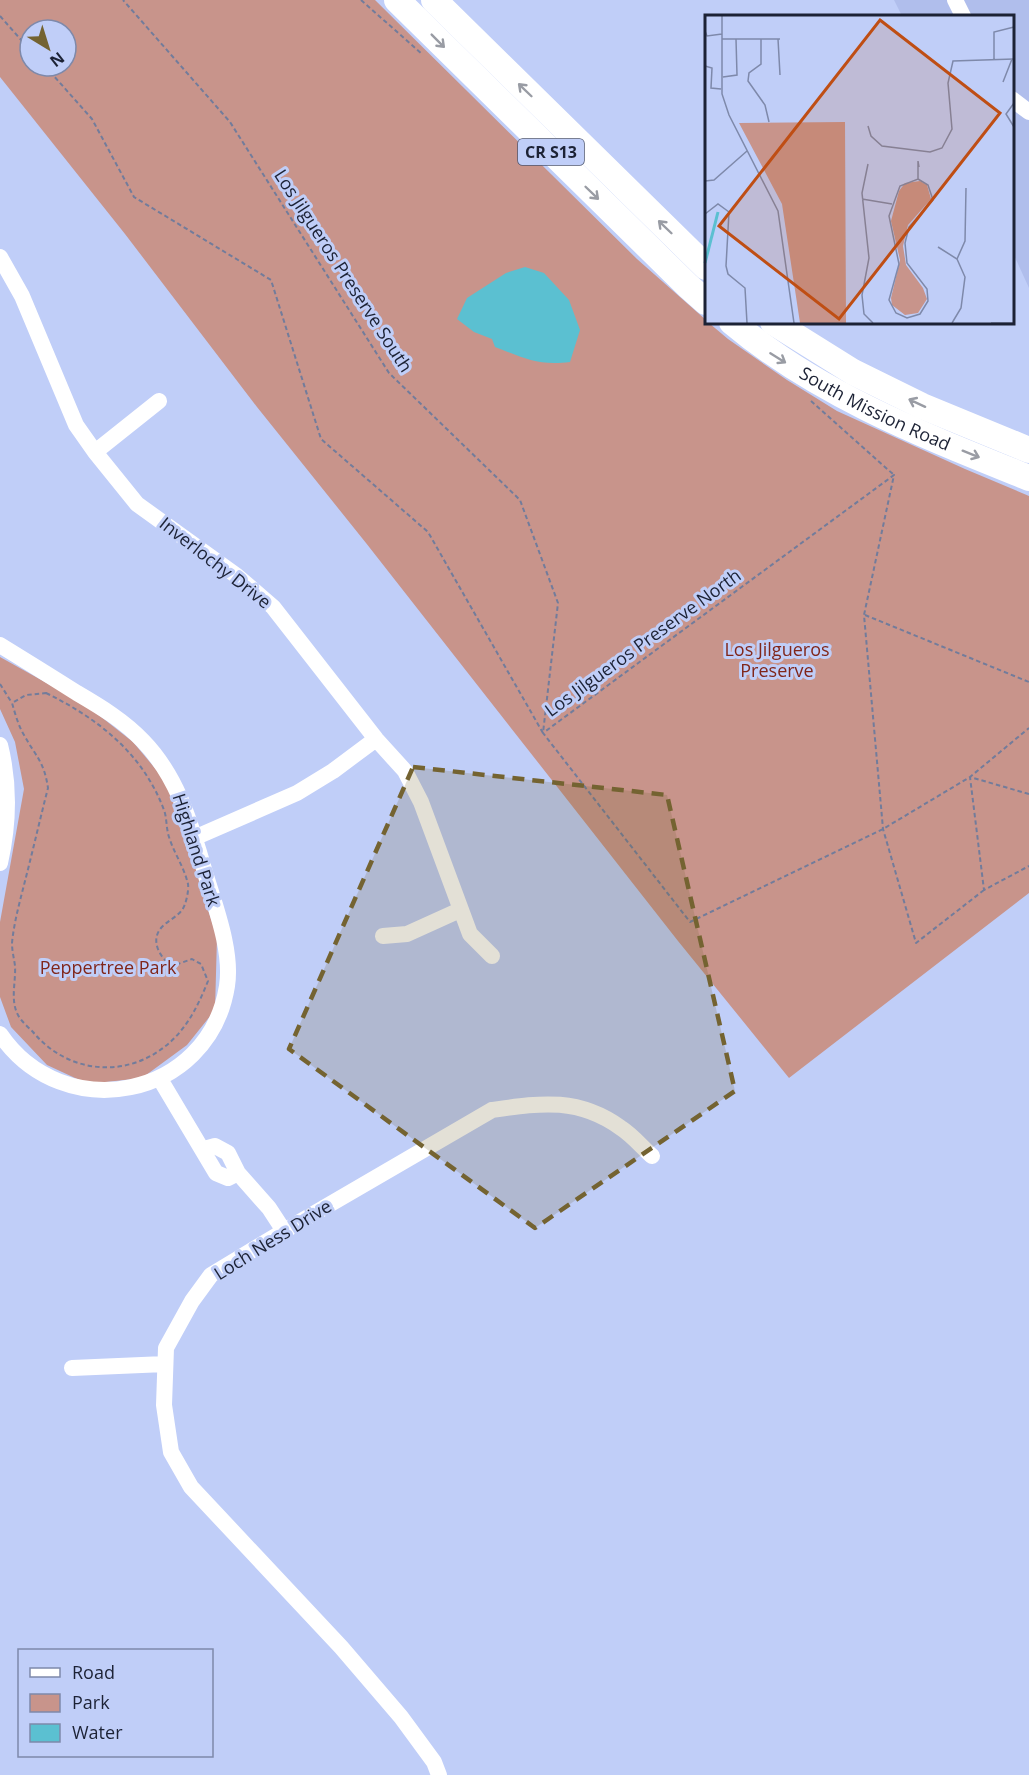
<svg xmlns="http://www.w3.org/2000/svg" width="1029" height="1775" font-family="'Open Sans',sans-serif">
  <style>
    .built { fill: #b0beec }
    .green { fill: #c8948b; fill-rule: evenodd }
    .water { fill: #5bc0d1 }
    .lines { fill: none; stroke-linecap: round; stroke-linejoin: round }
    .path { stroke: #727c9b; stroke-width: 2; stroke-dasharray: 4.5 3; stroke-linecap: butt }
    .minor { stroke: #fff; stroke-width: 16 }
    .primary { stroke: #fff; stroke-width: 26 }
    .oneway { stroke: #999ca4 }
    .marked { fill: #746331; fill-opacity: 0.2; stroke: #746331; stroke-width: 4.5; stroke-dasharray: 12 8; stroke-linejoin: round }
    .labels { text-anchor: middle; stroke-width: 6; stroke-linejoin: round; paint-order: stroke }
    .shield { fill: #c0cef8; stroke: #4d5670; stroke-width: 1.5 }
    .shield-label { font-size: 16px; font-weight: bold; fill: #1c2235 }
    .street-label { font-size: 18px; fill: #1c2235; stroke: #c0cef8 }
    .park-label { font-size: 18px; fill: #80261a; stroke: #c0cef8 }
    .inset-river { fill: none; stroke: #5bc0d1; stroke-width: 3 }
    .inset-road { fill: none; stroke: #7e89aa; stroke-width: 1.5 }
    .view { fill: #bf4e14; fill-opacity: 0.15; stroke: #bf4e14; stroke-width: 3 }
    .inset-edge { fill: none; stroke: #1c2235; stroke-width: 3 }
  </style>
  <rect width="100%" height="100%" fill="#c0cef8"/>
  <path class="built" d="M894,0H1029V288L1013,253L1012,16H902Z"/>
  <path class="green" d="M0,0H375L637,259L706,320V322L709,323L728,339L787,380L837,411L965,469L1029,496V893L789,1078L678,941L366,543L257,407L125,234L0,77ZM30,30H66V66H30Z
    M0,657L86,705L133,742L164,779L184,826L202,892L217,937L215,1010L187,1045L142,1078L88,1084L47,1065L11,1027L0,997V922L24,789L15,742L0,709Z"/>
  <path class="water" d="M525,267L544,273L569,300L580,330L570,362C538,366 524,358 495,347L492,339L474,332L457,319L467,298L506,273Z"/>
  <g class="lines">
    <path class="path" d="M361,0L422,54
      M0,16L30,50
      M45,66L92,119L134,197L271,280L321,439L428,532L543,733L558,603L520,500L389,373L230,122L123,0
      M811,401L894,475
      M865,615L1029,682
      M0,684L12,703
      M46,693C99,719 143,754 164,810C167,818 166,828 169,837C174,853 184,867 188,884C189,890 186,905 182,910C177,917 167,921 161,928C150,941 160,958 172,966L192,959L201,964L208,981C198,1006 186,1031 163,1048C122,1079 66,1072 33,1032C28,1027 21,1021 18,1015C10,1000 16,982 15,966C14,958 12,951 12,943C14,922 20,901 25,881C33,850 40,819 48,788C44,761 36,757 24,735C18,725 15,713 12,703L26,695Z
      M1029,794L970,777L984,890L1029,866
      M984,890L916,943L883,829L864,615L894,475L543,733L690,922L883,829L970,777L1029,728"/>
    <path class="minor" d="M955,0L963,16
      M1012,99L1029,112
      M0,257L22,296L76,425L95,452L137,504L237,576L273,607L376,739L405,771L421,802L470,934L492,956
      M95,452L159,401
      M0,645C26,661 52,677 77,693C101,707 124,721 143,741C176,775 189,818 202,862C212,899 233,948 227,986C209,1099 63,1127 0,1034
      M0,745C10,785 9,823 0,863
      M194,838L297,793L333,771L376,739
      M383,936L407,934L460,910
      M160,1079L216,1173L228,1178L238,1173L228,1153L215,1146L204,1149
      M238,1173L269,1208L284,1231
      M72,1368L165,1364
      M439,1775L434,1762L401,1717L341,1647L191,1487L171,1452L164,1405L166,1348L192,1301L211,1275L284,1231L492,1110C541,1103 578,1097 621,1128C632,1135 642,1147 652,1156"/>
    <g class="primary">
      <path d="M397,0L688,286L706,302"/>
      <path d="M434,0L706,267"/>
      <path id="s1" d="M732,322C819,395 925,436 1029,478"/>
      <path d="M773,322L853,372L922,406L1029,450"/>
    </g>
  </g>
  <defs><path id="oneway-shaft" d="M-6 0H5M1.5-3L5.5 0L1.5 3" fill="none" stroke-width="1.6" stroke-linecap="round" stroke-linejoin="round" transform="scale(1.5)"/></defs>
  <g class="oneway">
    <use href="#oneway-shaft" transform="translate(438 41) rotate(45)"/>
    <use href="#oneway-shaft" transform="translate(525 90) rotate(-136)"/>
    <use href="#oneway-shaft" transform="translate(592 193) rotate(44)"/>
    <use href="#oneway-shaft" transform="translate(665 227) rotate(-136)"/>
    <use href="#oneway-shaft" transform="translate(778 358) rotate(32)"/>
    <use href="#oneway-shaft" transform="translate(917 403) rotate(-155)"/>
    <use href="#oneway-shaft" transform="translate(971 454) rotate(22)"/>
  </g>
  <path class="marked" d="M413,767L667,795L735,1091L535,1228L289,1049Z"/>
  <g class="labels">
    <rect class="shield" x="518" y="139" width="66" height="26" rx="4.5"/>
    <g class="shield-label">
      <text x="551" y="158">CR S13</text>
    </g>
    <g class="street-label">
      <text transform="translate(343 271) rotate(57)" y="6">Los Jilgueros Preserve South</text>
      <text dy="6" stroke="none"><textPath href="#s1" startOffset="168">South Mission Road</textPath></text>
      <text transform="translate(215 563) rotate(38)" y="6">Inverlochy Drive</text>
      <text transform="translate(643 643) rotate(-36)" y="6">Los Jilgueros Preserve North</text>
      <text transform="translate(196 850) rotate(72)" y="6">Highland Park</text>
      <text transform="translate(273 1240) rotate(-32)" y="6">Loch Ness Drive</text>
    </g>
    <g class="park-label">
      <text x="777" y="656">Los Jilgueros<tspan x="777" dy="21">Preserve</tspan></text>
      <text x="108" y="974">Peppertree Park</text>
    </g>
  </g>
  <g transform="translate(705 15)">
    <rect width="309" height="309" fill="#c0cef8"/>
    <path d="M140,107L141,308H95L77,189L34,108ZM215,166L222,170L226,184L203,210L198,231L201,250L218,273L222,284L213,298L200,300L187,290L186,283L195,245L186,206L194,176L200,168Z" fill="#c8948b"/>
    <path class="inset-river" d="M0,248L13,197"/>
    <path class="inset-road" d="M17,1V79L24,100L73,196L89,308M0,16L2,21L17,19M17,24H75M56,24V49L44,58L43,66L60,90L64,107M73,24L75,60M289,45V17L309,12M0,51L7,53L6,73L16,74M18,62L32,60L31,24M298,67L307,44M309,88L301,99L309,112M163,111L166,121L177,131L225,137L237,133L247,114L243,68L248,46L309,44M163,149L157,178L164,243L157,280L159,299L168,308M213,164L223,170L228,185L204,212L200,228L202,248L222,274L223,286L215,299L202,303L191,298L184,285L194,249L184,201L195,171ZM213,164V146L214,152M0,166L9,165L42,136M157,184L187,189M0,199L13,189L24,197L21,251L23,259L40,273L42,308M233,232L252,244L260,262L256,293L247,308M252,244L260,226L261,173M286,308H309"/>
    <path class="view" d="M175,5L295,98L134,304L14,211Z"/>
    <rect width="309" height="309" class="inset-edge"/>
  </g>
  <rect x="18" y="1649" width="195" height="108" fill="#c0cef8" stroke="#7e89aa" stroke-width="1.5"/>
  <rect x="30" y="1668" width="30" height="9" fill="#ffffff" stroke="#7e89aa" stroke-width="1.5"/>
  <text x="72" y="1679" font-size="18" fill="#1c2235">Road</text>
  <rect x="30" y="1694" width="30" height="18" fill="#c8948b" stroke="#7e89aa" stroke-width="1.5"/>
  <text x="72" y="1709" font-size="18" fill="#1c2235">Park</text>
  <rect x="30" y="1724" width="30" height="18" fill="#5bc0d1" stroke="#7e89aa" stroke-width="1.5"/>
  <text x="72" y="1739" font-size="18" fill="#1c2235">Water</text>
  <g transform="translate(48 48) rotate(142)"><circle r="28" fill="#c0cef8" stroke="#7e89aa" stroke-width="1.5"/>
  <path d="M0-4.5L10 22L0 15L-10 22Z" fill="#746331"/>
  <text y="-9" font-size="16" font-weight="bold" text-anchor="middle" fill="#1c2235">N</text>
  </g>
</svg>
